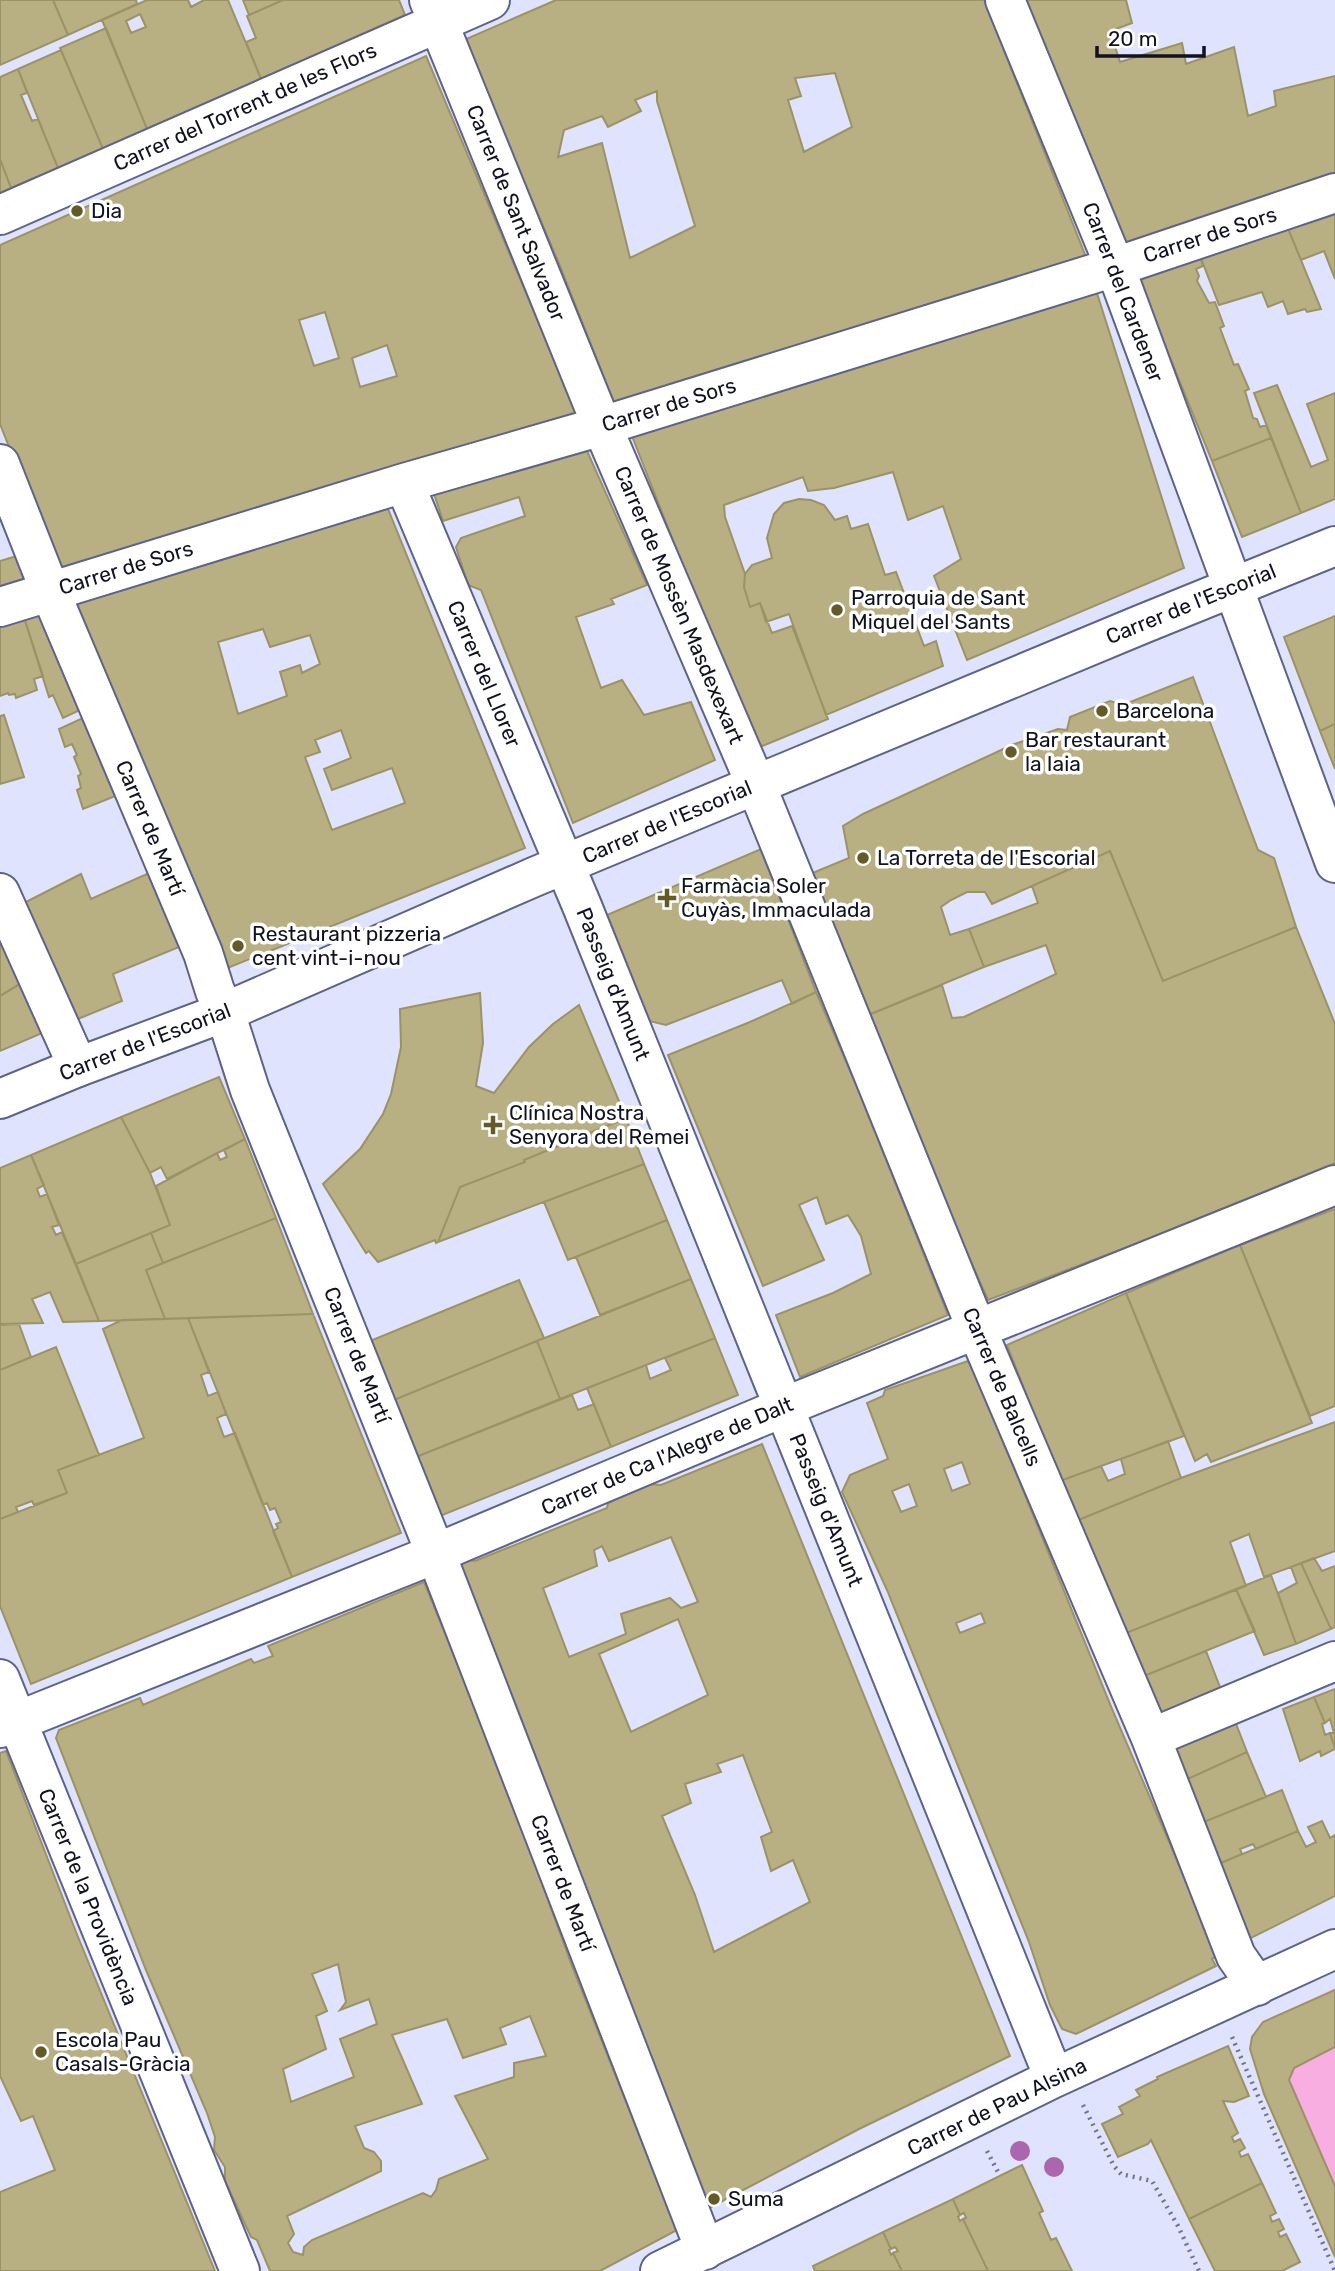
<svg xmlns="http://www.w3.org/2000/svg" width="1335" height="2271" font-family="Rubik,sans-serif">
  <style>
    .green { fill: #f9aee2 }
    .building { fill: #b8af82; stroke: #9b9266; stroke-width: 2; fill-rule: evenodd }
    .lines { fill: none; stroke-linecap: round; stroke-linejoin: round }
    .street-casing { stroke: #5e6389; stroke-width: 42 }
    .secondary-casing { stroke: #5e6389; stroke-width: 42 }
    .path { stroke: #727589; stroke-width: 4.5; stroke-dasharray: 2 5; stroke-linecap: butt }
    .street { stroke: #fff; stroke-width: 38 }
    .secondary { stroke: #fff; stroke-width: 38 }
    .tree { fill: #ac66ae }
    .poi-dot { fill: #645a27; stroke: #fff; stroke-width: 2.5 }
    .labels { text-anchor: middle; stroke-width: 7; stroke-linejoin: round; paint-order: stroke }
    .street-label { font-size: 21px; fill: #101221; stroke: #fff }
    .poi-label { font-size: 21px; fill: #101221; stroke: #fff; text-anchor: start }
  </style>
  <rect width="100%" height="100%" fill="#dfe3fe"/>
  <path class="green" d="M1335,1988V2257L1264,2094L1250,2049L1252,2037L1263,2022Z"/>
  <path class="building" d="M0,0H53L68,35L0,65Z
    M53,0H136L137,4L68,35Z
    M147,0H188L191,7L204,0H228L261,79L147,129L102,20ZM140,14L146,27L131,33L126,21Z
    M243,0H283L249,15Z
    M283,0H399L405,15L261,79L246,42L256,38L247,16Z
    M556,0H984L1086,257L616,408L560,266L464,40ZM835,73L852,127L804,152L788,100L801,96L795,78ZM657,91V101L695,226L630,258L602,143L558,157L564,130L602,116L608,127L641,111L635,100Z
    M1026,0H1126L1132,23L1110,31L1120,62L1182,43L1186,64L1234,47L1248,116L1276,106L1274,91L1335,76V183L1125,249Z
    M106,28L147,129L103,149L60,48Z
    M61,50L103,149L58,168L18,69Z
    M426,56L578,416L61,578L0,424V245ZM325,312L339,358L314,366L299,320ZM387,345L397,376L360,387L352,358Z
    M18,69L27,93L21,95L32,121L38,119L58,168L11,188L0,159V77Z
    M0,159L11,188L0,193Z
    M1335,211V279L1324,251L1301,260L1287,226Z
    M1287,226L1321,309L1307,312L1305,309L1288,314L1283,301L1268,307L1262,292L1219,305L1199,253Z
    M1199,253L1203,266L1196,269L1199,276L1197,281L1209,303L1215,302L1224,326L1220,328L1234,365L1238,364L1249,389L1245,391L1253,418L1257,419L1260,427L1266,425L1271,438L1212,461L1135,272Z
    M1096,290L1184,568L967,660L934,576L961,559L943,506L908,520L893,472L834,488L808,491L803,477L724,505L725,517L745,574L744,587L750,607L760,603L772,633L792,626L828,719L755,749L630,431Z
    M1277,385L1311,467L1328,460L1307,404L1335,393V499L1301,513L1254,393Z
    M1271,438L1301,513L1242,537L1212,461Z
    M583,442L647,585L611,599L614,604L576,617L601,688L622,680L644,715L691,702L715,760L573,823L481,590L468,585L456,547L461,538L525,516L519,497L443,521L432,488Z
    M799,499L811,500L824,505L835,520L847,516L851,529L868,524L885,575L896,572L924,646L936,641L943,666L826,715L789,614L766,622L760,603L750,607L744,587L745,574L752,565L772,558L767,538L774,514L784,503Z
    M386,504L525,848L225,969L76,602ZM263,629L270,647L310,635L320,664L302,673L300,665L280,672L287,696L238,714L218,642ZM341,730L351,758L324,769L332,790L392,768L405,803L332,830L305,757L320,752L315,740Z
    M20,555L34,586L0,597V561Z
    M38,606L82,709L63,718L53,695L49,697L22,611Z
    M22,611L43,676L34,679L37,690L16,698L15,694L9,695L8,693L0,696V618Z
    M1335,616V724L1320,731L1284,637Z
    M1193,677L1258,850L1274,858L1296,927L1163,981L1110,851L992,904L985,892H967L951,900L941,907L950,935L969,929L984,967L866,1016L810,874L849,858L843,826L863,814L1012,745L1058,729L1067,730L1070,717L1110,701L1123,705Z
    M4,715L24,777L0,784V716Z
    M85,717L118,795L83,809L77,790L81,788L78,776L81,774L74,757L77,755L72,744L65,747L59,729Z
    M1335,724V769L1320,731Z
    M761,849L816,992L792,1004L782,980L666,1025L649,1021L607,915Z
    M1110,851L1163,981L1296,927L1335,1024V1163L1130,1246L988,1300L910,1124L866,1016L942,985L952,1018L964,1017L1056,974L1046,945L984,967L969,929L1038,903L1032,886Z
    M149,873L179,947L113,974L122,1001L73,1021L18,906L81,874L91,899Z
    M0,935L23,982L0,996Z
    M23,982L47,1031L0,1051V996Z
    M816,992L857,1087L948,1315L800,1377L776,1315L833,1293L871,1274L861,1236L848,1215L826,1224L817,1197L799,1205L824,1260L763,1286L668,1055L750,1022Z
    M480,993L483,1043L476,1086L494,1093L529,1047L553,1024L579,1005L626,1118L524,1160L525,1162L460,1187L438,1242L436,1243L435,1240L378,1262L369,1251L366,1253L323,1184L360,1149L383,1114L391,1094L401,1047L400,1009Z
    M219,1077L245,1139L167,1179L161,1167L150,1173L121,1117Z
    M121,1117L150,1173L170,1225L76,1264L31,1155Z
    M626,1118L644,1164L438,1242L460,1187L525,1162L524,1160Z
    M245,1139L276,1218L163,1263L151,1233L170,1225L156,1186L217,1153L220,1160L227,1157L224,1150Z
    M31,1155L44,1185L37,1189L40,1197L47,1194L59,1225L52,1227L56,1235L62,1232L99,1321L63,1322L50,1292L32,1299L43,1323L0,1324V1168Z
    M644,1164L667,1220L568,1260L544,1202Z
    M1335,1209V1406L1310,1416L1240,1245Z
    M276,1218L313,1314L165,1319L146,1270Z
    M667,1220L691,1279L600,1315L576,1257Z
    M151,1233L163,1263L146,1270L165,1319L99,1321L76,1264Z
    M1240,1245L1312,1423L1211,1462L1207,1454L1195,1461L1126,1293Z
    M691,1279L715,1338L560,1399L537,1341Z
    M519,1280L544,1338L394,1400L370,1341Z
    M1126,1293L1184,1436L1060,1481L1007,1345Z
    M313,1314L401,1533L292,1577L273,1531L278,1528L276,1524L281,1522L275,1508L270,1510L267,1503L263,1505L188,1318Z
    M188,1318L209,1372L201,1375L208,1396L218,1392L226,1414L217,1418L224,1437L235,1433L292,1577L31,1684L0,1606V1519L67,1493L58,1470L144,1438L103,1329L122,1320Z
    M19,1324L31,1357L0,1370V1325Z
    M715,1338L738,1395L611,1447L587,1388L646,1365L650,1379L671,1370L665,1358Z
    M537,1341L560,1399L416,1457L394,1400Z
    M56,1347L99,1455L58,1470L67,1493L34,1505L32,1501L16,1507L18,1512L0,1519V1370Z
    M968,1361L977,1377L1112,1709L1218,1956L1212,1959L1216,1966L1076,2034L1062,2029L1050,2005L1029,1942L887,1590L842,1492L850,1475L888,1459L867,1403L883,1396L885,1390ZM962,1462L970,1484L952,1491L944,1469ZM909,1484L917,1506L901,1512L892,1491ZM981,1613L985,1623L960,1633L956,1623Z
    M572,1395L578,1410L594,1404L611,1447L440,1516L416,1457Z
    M1335,1422V1551L1264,1577L1249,1534L1230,1542L1246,1586L1121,1635L1076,1521L1181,1478Z
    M1168,1441L1181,1478L1076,1521L1060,1481L1101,1466L1108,1481L1125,1474L1121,1459Z
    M762,1444L1010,2056L859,2129L709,2208L458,1567L465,1559L475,1561L607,1508L608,1503L649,1484L661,1485ZM671,1537L698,1602L681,1608L670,1598L621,1614L626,1634L569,1657L543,1588L597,1566L594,1550L602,1546L609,1561ZM678,1619L708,1695L631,1732L599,1654ZM743,1755L772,1832L761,1837L771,1871L793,1860L810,1902L714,1952L695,1895L662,1816L691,1803L685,1784L721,1772L717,1764Z
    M1314,1558L1322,1571L1335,1566V1627L1331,1629L1301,1563Z
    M1301,1563L1331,1629L1296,1644L1278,1593L1297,1583L1291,1567Z
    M1271,1575L1296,1644L1264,1655L1236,1589Z
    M424,1582L504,1778L572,1966L677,2230L600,2271H270L257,2240L251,2237L225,2181V2167L214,2150L215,2137L207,2113L146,1970L56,1738L59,1730L140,1698L143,1705L251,1659L254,1663L273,1656L268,1646ZM338,1964L346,2002L340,2010L369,1999L377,2024L340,2039L354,2077L291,2102L283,2069L326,2049L316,2016L327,2011L312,1974ZM530,2016L546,2056L514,2063V2077L455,2096L488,2159L439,2179L436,2190L431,2197L423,2193L312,2240L304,2247L303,2255L293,2252L288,2243L294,2234L287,2216L381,2171V2161L374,2152L364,2148L355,2126L422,2104L392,2035L447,2019L463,2058L506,2044L500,2028Z
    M1236,1589L1255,1631L1139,1678L1121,1635Z
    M1206,1651L1223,1695L1157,1720L1139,1678Z
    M1335,1689V1747L1330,1733H1334L1330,1719L1325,1723L1314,1697Z
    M1314,1697L1325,1723L1322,1724L1325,1735L1330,1733L1335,1749L1321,1756L1320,1751L1300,1761L1283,1709Z
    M1231,1711L1247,1752L1181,1782L1164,1738Z
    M6,1751L76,1932L215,2271H0V2192L55,2170L33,2116L21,2121L0,2076V1753Z
    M1247,1752L1266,1797L1199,1824L1181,1782Z
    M1282,1790L1298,1831L1256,1849L1253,1844L1240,1849L1242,1854L1216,1865L1199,1824Z
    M1322,1821L1330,1838L1335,1835V1896L1247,1940L1216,1865L1298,1831L1306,1847L1316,1842L1308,1827Z
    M1335,1990V2047L1294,2068L1289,2080L1335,2186V2257L1264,2094L1250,2049L1252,2037L1263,2022Z
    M1228,2046L1249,2096L1234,2102L1223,2101L1238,2133L1232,2137L1234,2142L1240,2139L1245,2148L1239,2152L1241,2157L1248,2154L1262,2183L1189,2219L1151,2140L1148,2144L1118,2157L1102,2124L1123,2114L1119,2107L1140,2096L1136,2090L1158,2079L1157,2077Z
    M1022,2165L1043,2211L1039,2213L1051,2240L1056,2238L1072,2271H988L963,2219L966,2218L964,2213L960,2215L953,2199Z
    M1262,2183L1276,2213L1270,2216L1272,2222L1279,2219L1284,2229L1278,2232L1280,2237L1286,2234L1300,2262L1282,2271H1215L1189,2219Z
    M953,2199L960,2215L958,2217L960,2221L963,2219L988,2271H902L893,2253L898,2251L895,2247L891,2249L883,2232Z
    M883,2232L891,2249L889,2250L891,2255L893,2253L902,2271H815L813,2266Z"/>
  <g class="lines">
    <g class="street-casing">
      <path id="street" d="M429,0L602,426L756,785L977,1330L1151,1738L1236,1956L1257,1986
        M1005,0L1115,267L1335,863
        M0,215L490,0
        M0,464L54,601L203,953L215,991L225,1012L250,1090L441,1567L705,2250
        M404,483L582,906L1054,2078
        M0,607L404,483L602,426L1115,267L1335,193
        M0,893L78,1067
        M0,1679L240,2271
        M0,1728L415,1562L796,1402L1335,1185
        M1151,1738L1335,1661
        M660,2271L1054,2078L1335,1949"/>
    </g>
    <g class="secondary-casing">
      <path id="secondary" d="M0,1099L78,1067L225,1012L534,877L1140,625L1335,546"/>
    </g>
    <path class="path" d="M1232,2037L1335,2271
      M1083,2105L1114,2166L1121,2174L1152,2181L1178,2226L1199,2271
      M987,2151L998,2172"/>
    <use href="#street" class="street"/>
    <use href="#secondary" class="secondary"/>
  </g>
  <g class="tree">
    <circle cx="1020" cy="2151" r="10"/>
    <circle cx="1054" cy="2167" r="10"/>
  </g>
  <g class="poi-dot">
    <circle cx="77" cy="211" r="7"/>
    <circle cx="837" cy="610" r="7"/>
    <circle cx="1102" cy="711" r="7"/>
    <circle cx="1011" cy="752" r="7"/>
    <circle cx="863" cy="858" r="7"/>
    <path d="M663.5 887.5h7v7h7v7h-7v7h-7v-7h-7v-7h7z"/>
    <circle cx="238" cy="946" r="7"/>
    <path d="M489.5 1114.5h7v7h7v7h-7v7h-7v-7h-7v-7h7z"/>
    <circle cx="41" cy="2052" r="7"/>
    <circle cx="714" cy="2199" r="7"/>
  </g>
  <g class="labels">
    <g class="street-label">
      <text transform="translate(245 107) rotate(-24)" y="7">Carrer del Torrent de les Flors</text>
      <text transform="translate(516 213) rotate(68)" y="7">Carrer de Sant Salvador</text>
      <text transform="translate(1210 235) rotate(-18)" y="7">Carrer de Sors</text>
      <text transform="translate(1123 292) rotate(69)" y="7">Carrer del Cardener</text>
      <text transform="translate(669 405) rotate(-17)" y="7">Carrer de Sors</text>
      <text transform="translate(126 568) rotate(-17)" y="7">Carrer de Sors</text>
      <text transform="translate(1191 604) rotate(-22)" y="7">Carrer de l'Escorial</text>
      <text transform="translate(679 605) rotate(67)" y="7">Carrer de Mossèn Masdexexart</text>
      <text transform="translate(484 674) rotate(67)" y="7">Carrer del Llorer</text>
      <text transform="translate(667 822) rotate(-23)" y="7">Carrer de l'Escorial</text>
      <text transform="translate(150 828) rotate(67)" y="7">Carrer de Martí</text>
      <text transform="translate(613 984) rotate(68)" y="7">Passeig d'Amunt</text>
      <text transform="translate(145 1042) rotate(-21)" y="7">Carrer de l'Escorial</text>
      <text transform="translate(357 1355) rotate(68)" y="7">Carrer de Martí</text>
      <text transform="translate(1002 1387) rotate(67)" y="7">Carrer de Balcells</text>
      <text transform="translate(667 1456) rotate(-23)" y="7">Carrer de Ca l'Alegre de Dalt</text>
      <text transform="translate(826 1510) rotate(68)" y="7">Passeig d'Amunt</text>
      <text transform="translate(563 1883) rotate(69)" y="7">Carrer de Martí</text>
      <text transform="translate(88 1897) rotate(68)" y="7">Carrer de la Providència</text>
      <text transform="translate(997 2107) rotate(-26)" y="7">Carrer de Pau Alsina</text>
    </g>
    <g class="poi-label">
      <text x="91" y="218">Dia</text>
      <text x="851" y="605">Parroquia de Sant<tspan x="851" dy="24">Miquel del Sants</tspan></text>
      <text x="1116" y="718">Barcelona</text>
      <text x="1025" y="747">Bar restaurant<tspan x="1025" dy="24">la Iaia</tspan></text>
      <text x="877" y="865">La Torreta de l'Escorial</text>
      <text x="681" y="893">Farmàcia Soler<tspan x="681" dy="24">Cuyàs, Immaculada</tspan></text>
      <text x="252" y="941">Restaurant pizzeria<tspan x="252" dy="24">cent vint-i-nou</tspan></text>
      <text x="509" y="1120">Clínica Nostra<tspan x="509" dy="24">Senyora del Remei</tspan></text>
      <text x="55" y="2047">Escola Pau<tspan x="55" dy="24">Casals-Gràcia</tspan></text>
      <text x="728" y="2206">Suma</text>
    </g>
  </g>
  <path d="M1097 46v10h107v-10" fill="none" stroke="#101221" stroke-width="3.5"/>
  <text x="1108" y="46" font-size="21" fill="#101221" stroke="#ffffff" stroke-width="5" paint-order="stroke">20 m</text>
</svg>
